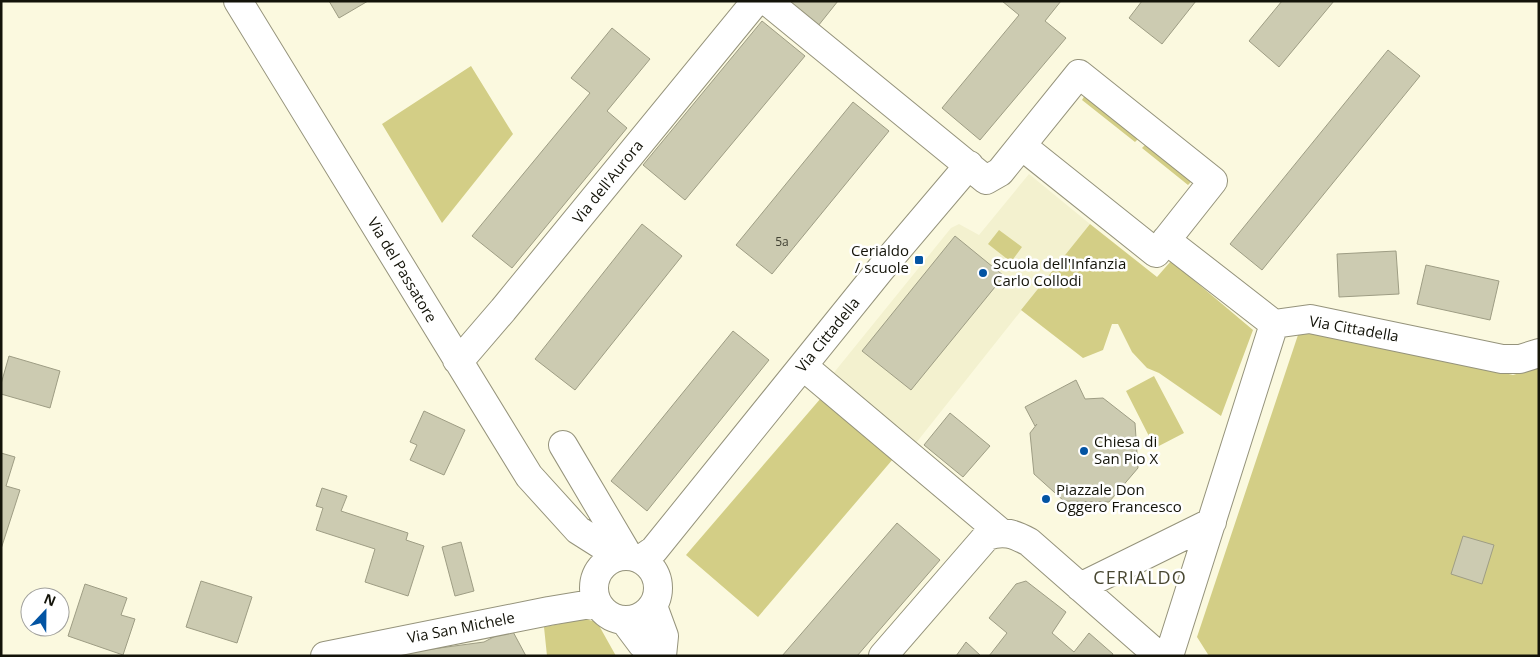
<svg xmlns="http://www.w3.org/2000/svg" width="1540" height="657" font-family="'Open Sans',sans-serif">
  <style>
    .built { fill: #f3f1cf }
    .green { fill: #d3ce86 }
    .building { fill: #cccbb1; stroke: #9e9d84 }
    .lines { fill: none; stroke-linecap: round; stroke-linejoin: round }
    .minor-casing { stroke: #95937b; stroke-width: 30 }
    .minor { stroke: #fff; stroke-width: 28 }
    .poi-dot { fill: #0354a3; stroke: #fff; stroke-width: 2 }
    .labels { text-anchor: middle; stroke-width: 5; stroke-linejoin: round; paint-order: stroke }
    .number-label { font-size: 12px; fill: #414133 }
    .street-label { font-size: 15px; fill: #131309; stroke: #fff }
    .poi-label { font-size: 15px; fill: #131309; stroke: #fff; text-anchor: start }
    .quarter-label { font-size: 18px; letter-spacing: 1px; fill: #494832; stroke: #fff }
  </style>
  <rect width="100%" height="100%" fill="#fbf9df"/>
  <path class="built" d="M1029,174L1090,224L916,443L832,375L951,228L959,224L979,235Z"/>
  <path class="green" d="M471,66L513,134L442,223L382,124Z
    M1085,95L1139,138L1135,142L1082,100Z
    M1146,144L1192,181L1188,185L1142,148Z
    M1090,224L1157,277L1171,261L1253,330L1221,416L1159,373L1147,368L1132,352L1118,324H1112L1103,350L1083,358L1021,310Z
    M999,230L1022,247L1011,262L988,244Z
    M1301,326L1513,375L1539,367V656H1209L1197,637Z
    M1154,376L1184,433L1155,448L1126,391Z
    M821,398L893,459L758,617L686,555Z
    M585,619L597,622L616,656H547L544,627Z"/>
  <path class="building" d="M329,1H368L339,18Z
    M786,1H838L818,26Z
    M1002,1H1061L1045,21L1066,38L980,140L942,108L1019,15Z
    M1142,1H1196L1162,44L1129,18Z
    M1282,1H1334L1279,67L1249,41Z
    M762,21L805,56L685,200L643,165Z
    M612,28L650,59L607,111L627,128L512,268L472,236L590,93L571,78Z
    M1388,50L1420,76L1262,270L1230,244Z
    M853,102L889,131L772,274L736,245Z
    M642,224L682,256L575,390L535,359Z
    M955,236L1004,276L911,390L862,351Z
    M1396,251L1399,294L1339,297L1337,254Z
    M1426,265L1499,281L1490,320L1417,304Z
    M733,331L769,360L647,511L611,481Z
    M9,356L60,371L50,408L1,394V384Z
    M1076,380L1085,399L1103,398L1135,423L1138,468L1109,502L1064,501L1034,474L1030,433L1037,424L1035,426L1025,407Z
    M424,411L465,430L444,475L410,460L417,445L410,442Z
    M950,413L990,446L963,477L924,445Z
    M1,453L15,457L6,486L20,490L1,549Z
    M322,488L347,496L341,511L408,533L406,540L424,546L408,596L365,582L375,549L316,530L323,508L316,506Z
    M897,523L940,560L857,656H782Z
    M1463,536L1494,545L1482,584L1451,574Z
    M461,542L474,591L455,596L442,547Z
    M201,581L252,597L237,643L186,627Z
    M1026,581L1066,612L1052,633L1074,652L1089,633L1113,654L1112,656H989L1007,633L989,618L1016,584Z
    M85,584L127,598L121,615L135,619L123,655L68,636Z
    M511,628L526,656H380L484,642Z
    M966,642L981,656H956Z"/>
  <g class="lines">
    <g class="minor-casing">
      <path id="minor" d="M238,1L529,476L578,530L619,556
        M767,1L986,180L1000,172L1079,74L1213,181L1156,253L1022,146
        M1166,240L1274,324L1310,319L1502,359H1520L1539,353
        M457,360L466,353L503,310L756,1
        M803,366L1000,532
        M563,445L628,555
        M594 588a32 32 0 1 1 64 0a32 32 0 1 1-64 0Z
        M641,559L654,550L880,270L969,165
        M1080,587L1212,522
        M653,606L664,636L662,656
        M624,620L642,644L655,656
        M325,656L549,611L597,603
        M883,656L987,536C1004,530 1014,534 1029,542L1159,656
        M1169,656L1274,324"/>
    </g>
    <use href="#minor" class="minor"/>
  </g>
  <g class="poi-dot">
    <rect x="914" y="255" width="10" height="10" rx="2.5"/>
    <circle cx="983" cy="273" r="5"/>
    <circle cx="1084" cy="451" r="5"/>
    <circle cx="1046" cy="499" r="5"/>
  </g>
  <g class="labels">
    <g class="number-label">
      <text x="782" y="246">5a</text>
    </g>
    <g class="street-label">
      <text transform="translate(608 182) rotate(-51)" y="5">Via dell'Aurora</text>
      <text transform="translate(402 270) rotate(59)" y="5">Via del Passatore</text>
      <text transform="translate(1354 329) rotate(10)" y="5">Via Cittadella</text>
      <text transform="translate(828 335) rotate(-51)" y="5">Via Cittadella</text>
      <text transform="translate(461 628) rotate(-11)" y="5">Via San Michele</text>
    </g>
    <g class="poi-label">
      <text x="909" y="256" text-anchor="end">Cerialdo<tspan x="909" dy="17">/ scuole</tspan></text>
      <text x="993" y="269">Scuola dell'Infanzia<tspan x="993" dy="17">Carlo Collodi</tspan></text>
      <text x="1094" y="447">Chiesa di<tspan x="1094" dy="17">San Pio X</tspan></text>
      <text x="1056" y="495">Piazzale Don<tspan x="1056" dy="17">Oggero Francesco</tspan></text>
    </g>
    <g class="quarter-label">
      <text x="1140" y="584">CERIALDO</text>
    </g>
  </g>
  <rect width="1540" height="657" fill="none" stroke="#131309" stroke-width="5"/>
  <g transform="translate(45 612) rotate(22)"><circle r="24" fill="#ffffff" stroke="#a1a19d"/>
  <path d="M0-4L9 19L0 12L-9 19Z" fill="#0354a3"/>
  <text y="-8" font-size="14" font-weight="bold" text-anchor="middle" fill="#131309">N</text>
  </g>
</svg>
